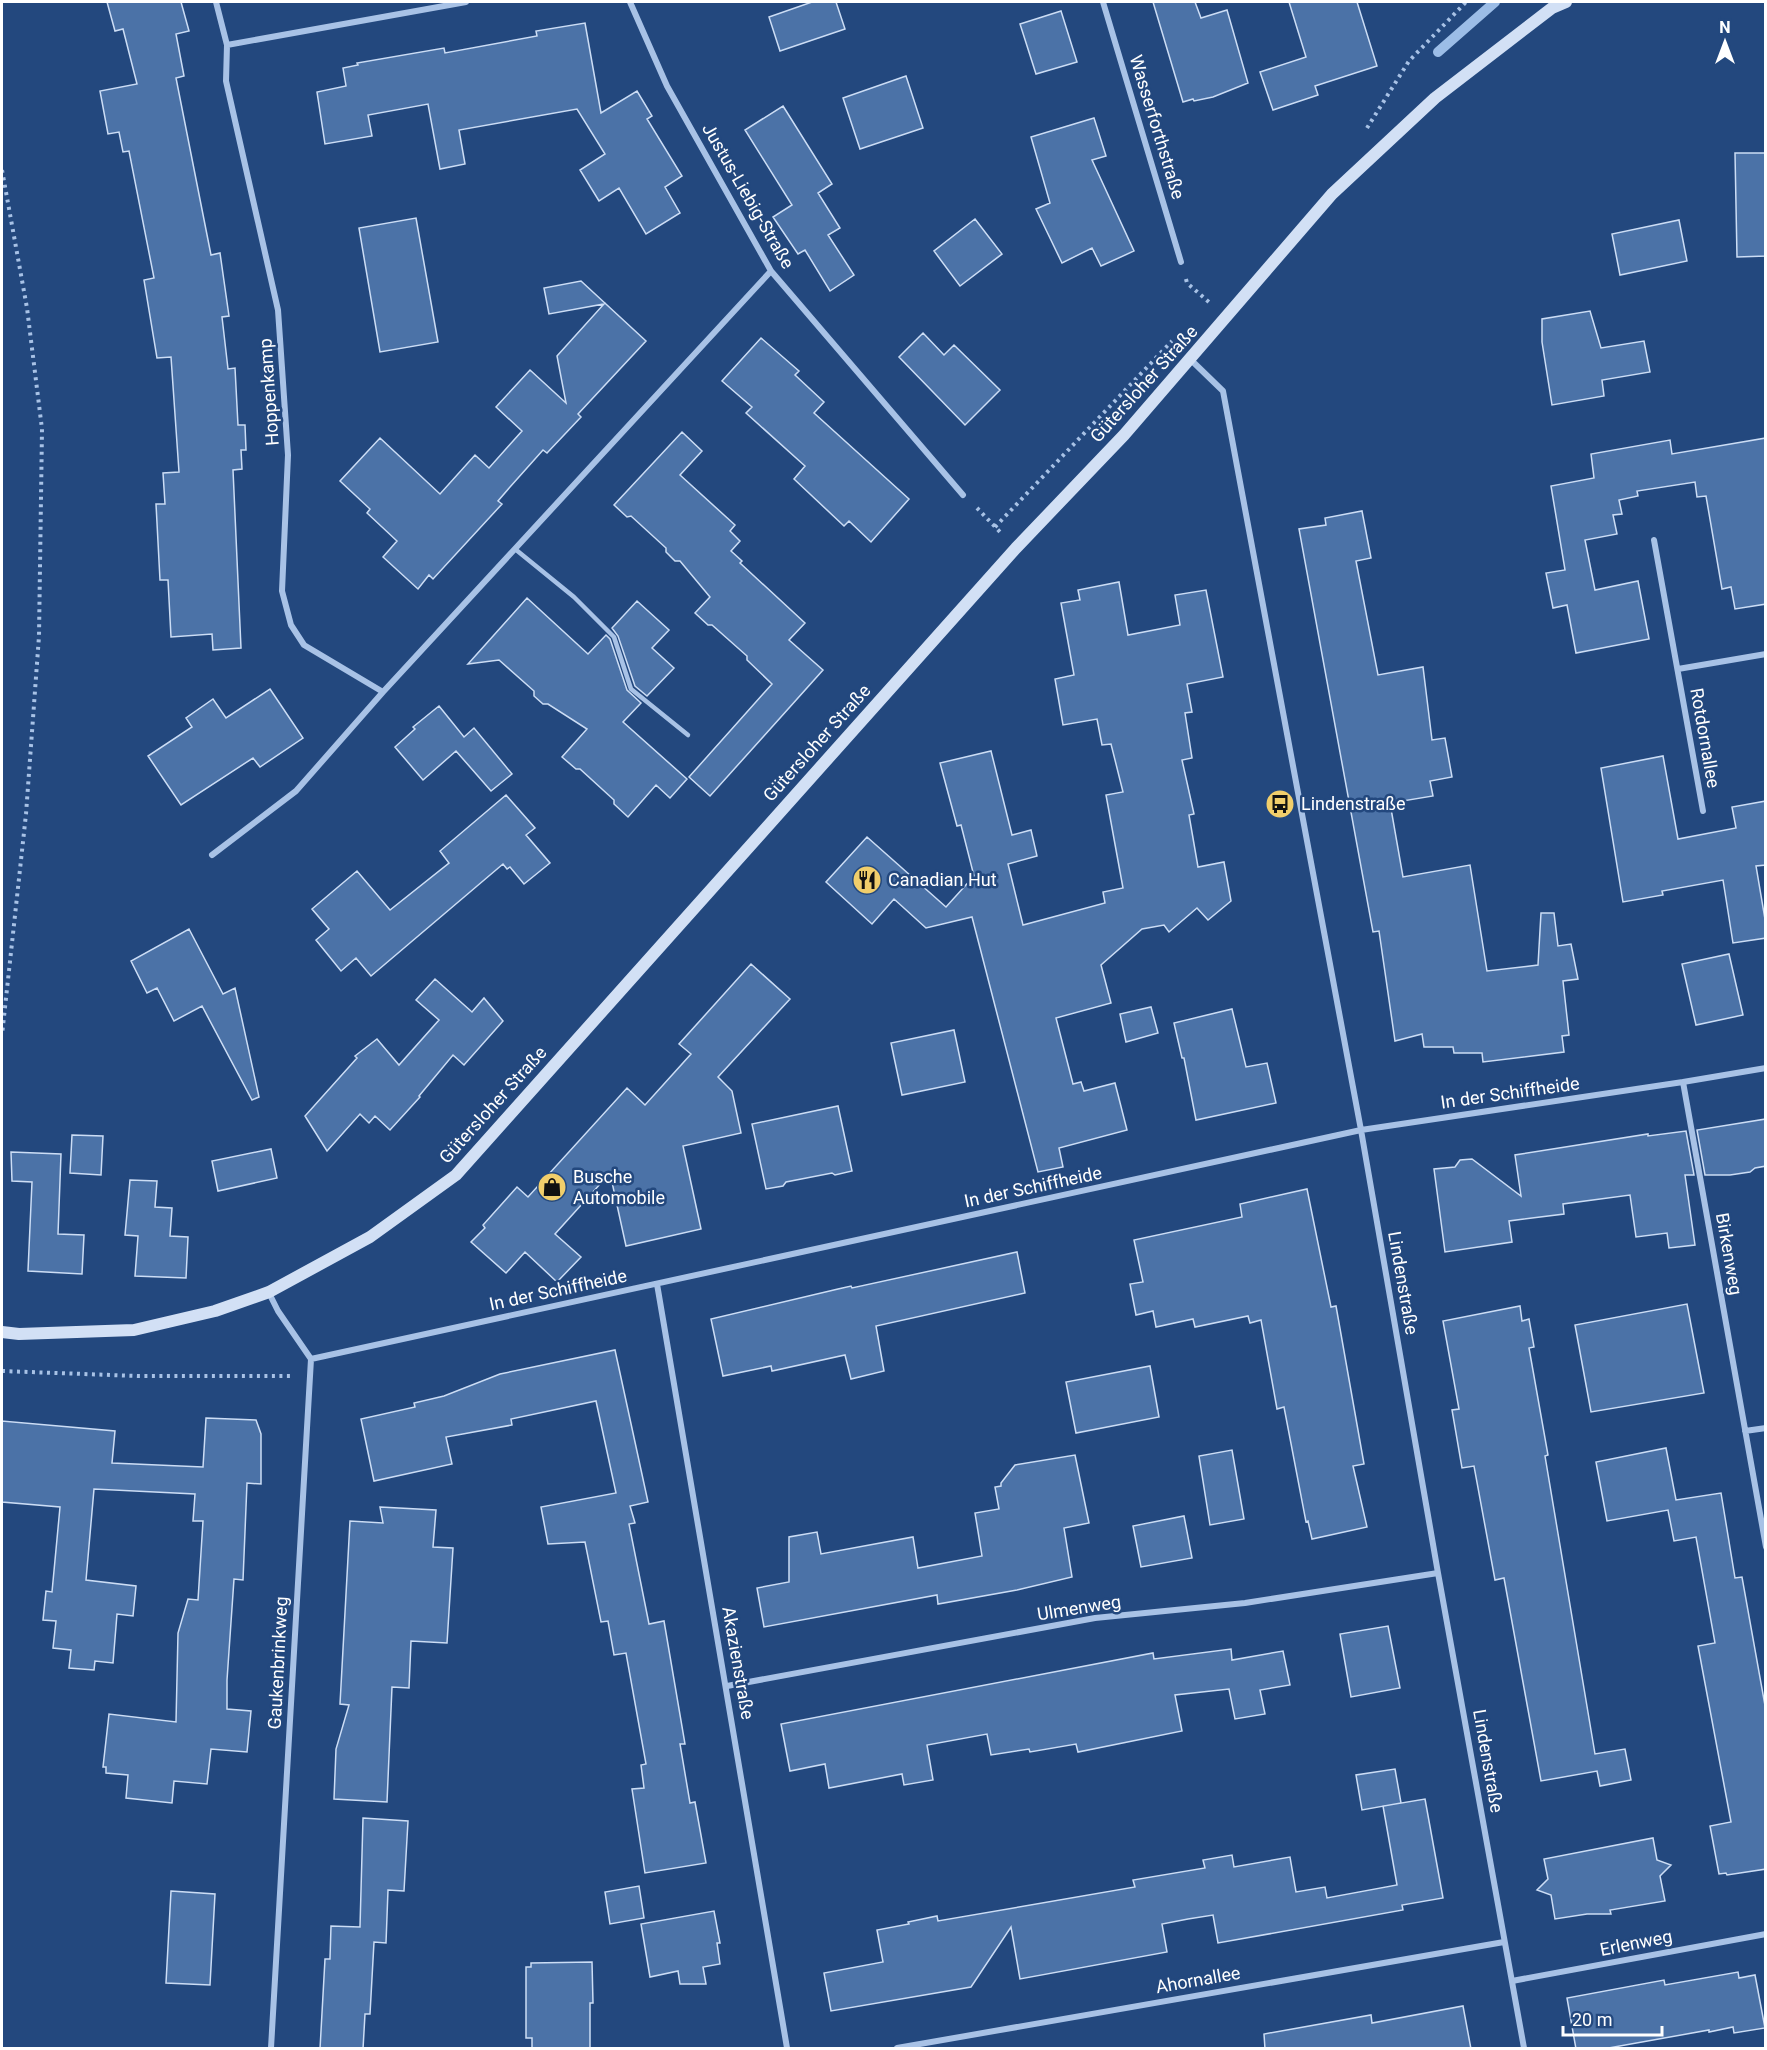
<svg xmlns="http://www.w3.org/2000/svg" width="1767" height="2050" font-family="Roboto,sans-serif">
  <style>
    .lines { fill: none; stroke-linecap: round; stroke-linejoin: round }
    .stream { stroke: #9cbde7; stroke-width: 10 }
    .building { fill: #4b72a7; stroke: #ccddf5; stroke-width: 1.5 }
    .path { stroke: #a8c2e6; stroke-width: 4; stroke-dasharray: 3 4.5; stroke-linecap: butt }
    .service { stroke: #a8c2e6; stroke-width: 4.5 }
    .minor { stroke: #a8c2e6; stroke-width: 6 }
    .secondary { stroke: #d2e0f5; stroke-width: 12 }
    .labels { text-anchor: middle; stroke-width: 5; stroke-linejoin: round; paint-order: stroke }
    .street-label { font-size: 18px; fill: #fff; stroke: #23487e }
    .poi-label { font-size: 18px; fill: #fff; stroke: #23487e; text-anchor: start }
  </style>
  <rect width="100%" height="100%" fill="#23487e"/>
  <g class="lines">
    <path class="stream" d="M1438,52L1495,2"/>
  </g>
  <path class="building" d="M107,2H181L189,31L176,34L184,76L176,78L211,255L220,253L229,316L222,317L228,369L235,368L238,425H245L246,450H241L242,469L233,470L241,648L213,650L212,634L171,637L168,580H160L156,504H165L163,473L179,472L171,357L157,358L144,280L154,278L129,151L123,152L119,132L108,134L100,91L137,84L123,29L115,31Z
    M812,2H836L845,29L780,51L769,17Z
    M1153,2H1195L1201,18L1227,10L1248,83L1213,97L1194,101L1193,99L1183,102Z
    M1289,2H1357L1377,66L1315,86L1318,95L1273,110L1260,72L1306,57Z
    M1061,11L1077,62L1036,74L1020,24Z
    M585,23L601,113L637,91L652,116L647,119L682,176L665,187L680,213L646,234L619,188L599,201L580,170L605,154L577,109L459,130L465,164L440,169L428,104L368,115L372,136L325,144L317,92L346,86L343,68L358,65L357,63L444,48L445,53L537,36L536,31Z
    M906,76L923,128L860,149L843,98Z
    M783,106L832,184L818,193L840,228L828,235L854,275L830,291L805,250L798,254L773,217L792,205L745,130Z
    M1094,118L1106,156L1092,160L1134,251L1101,266L1092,248L1062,263L1036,209L1050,203L1031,137Z
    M1735,153H1766V256L1737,257Z
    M416,218L438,342L380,352L359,228Z
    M975,219L1002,254L960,286L934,251Z
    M1679,220L1687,261L1620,275L1612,234Z
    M581,281L646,341L578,414L581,417L547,453L543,450L510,487L498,501L502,504L433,579L429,575L418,589L383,557L397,541L367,513L370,509L340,481L380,438L440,494L475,455L489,468L522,431L496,407L530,370L566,403L557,356L604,304L549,314L544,288Z
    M1590,311L1601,348L1644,341L1650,372L1602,380L1604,396L1552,405L1542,342V319Z
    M923,333L944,355L954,345L1000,390L965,425L899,357Z
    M761,338L799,371L795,375L824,402L814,413L909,499L871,542L849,521L844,526L794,479L805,466L746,413L752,407L722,381Z
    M682,432L702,451L680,475L735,525L730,531L740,541L731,551L742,561L740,563L805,623L789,640L823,670L710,796L689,777L772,684L747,660V656L712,625H708L695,613L710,597L680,561H675L666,552V548L631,516L627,517L614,505Z
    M1766,438V604L1735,609L1731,587L1722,589L1706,496L1697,497L1695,482L1637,491L1638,496L1619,500L1622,514L1613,515L1617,534L1585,540L1595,590L1638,581L1649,639L1576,653L1567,605L1553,608L1546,573L1565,570L1551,486L1594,478L1591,454L1670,440L1672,454Z
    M1362,511L1371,558L1356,561L1378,675L1423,667L1432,740L1445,738L1452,777L1430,781L1433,796L1390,803L1403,877L1470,865L1487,971L1538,965L1541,913H1554L1558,946L1571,944L1578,979L1563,981L1569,1035L1562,1036L1564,1052L1483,1062L1482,1053H1454L1453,1047H1424L1422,1034L1395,1041L1379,931L1373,932L1299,529L1326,525L1325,518Z
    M1119,582L1128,635L1180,625L1175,595L1206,590L1223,677L1187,684L1192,712L1185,713L1192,758L1182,760L1194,814L1189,815L1198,867L1224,862L1231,901L1208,920L1197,908L1169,932L1164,925L1142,929L1101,965L1111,1003L1056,1018L1073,1084L1081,1082L1084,1091L1115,1083L1127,1130L1059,1148L1063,1167L1038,1172L972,917L926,928L894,899L872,924L826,882L867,837L946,907L974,876L961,825L957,826L940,763L991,751L1012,835L1031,830L1037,856L1008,864L1023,925L1105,903L1103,892L1123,888L1106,795L1123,792L1111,744L1102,745L1097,719L1063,725L1055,679L1074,675L1061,603L1080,600L1078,590Z
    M527,598L588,654L606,635L610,639L627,690L641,703L623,722L687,779L670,798L656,785L628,817L614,804V800L580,769H576L562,757L587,729L548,704H543L534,696V691L499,660L468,664Z
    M637,601L669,630L652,648L674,668L647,696L635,686L618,636L612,628Z
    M270,689L303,738L260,767L253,758L181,805L148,756L192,727L186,718L213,699L226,718Z
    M439,706L464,737L474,728L512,774L491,791L456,751L423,780L395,747L415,729L413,727Z
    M1663,756L1678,839L1736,828L1732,807L1766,801V865L1756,866L1766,925V938L1733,943L1723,880L1662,891L1663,895L1623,902L1601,768Z
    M506,795L535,828L526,835L550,863L524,884L510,867L507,869L503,864L371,976L356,958L341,971L316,940L329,929L312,909L357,871L390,910L449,863L440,851Z
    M189,929L223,994L235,988L259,1097L252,1100L202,1006L174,1021L157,988L147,993L131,961Z
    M1729,954L1743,1015L1696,1025L1682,964Z
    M751,964L790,999L718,1077L732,1091L741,1133L683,1146L701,1229L626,1246L610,1173L555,1234L581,1257L557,1282L525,1252L506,1273L471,1242L485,1228L483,1225L517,1187L528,1197L627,1088L645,1105L691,1054L679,1044Z
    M435,979L472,1012L484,998L503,1021L464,1065L453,1055L419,1096L420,1097L390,1130L375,1116L369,1123L360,1114L327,1151L305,1116L357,1058L355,1056L377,1039L399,1065L439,1020L416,1000Z
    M1151,1007L1158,1033L1126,1042L1120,1014Z
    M1232,1009L1246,1067L1267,1063L1276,1103L1196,1120L1184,1058H1182L1174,1023Z
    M954,1030L965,1082L902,1095L891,1043Z
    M838,1106L852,1171L835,1175L832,1173L786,1182L783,1186L766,1189L752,1124Z
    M1766,1119V1166L1755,1168L1750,1172L1730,1175H1705L1697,1130Z
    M1686,1131L1694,1175H1685L1695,1245L1669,1248L1667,1233L1636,1237L1630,1195L1563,1204L1564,1214L1509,1221L1512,1242L1445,1252L1434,1169L1455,1167L1460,1160L1472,1159L1521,1196L1515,1155L1648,1134V1136Z
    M72,1135L103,1136L101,1175L70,1173Z
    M271,1149L277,1178L218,1191L212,1161Z
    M11,1152L61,1154L58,1234L84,1235L82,1274L28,1271L32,1182L12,1181Z
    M130,1180L157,1181L155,1207L172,1208L170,1236L188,1237L186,1278L135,1276L138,1236L125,1235Z
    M1307,1189L1331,1307L1336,1306L1364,1464L1353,1466L1367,1527L1312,1539L1308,1521L1306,1522L1284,1407L1277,1409L1261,1320L1250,1323L1248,1316L1195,1327L1193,1319L1156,1327L1153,1311L1136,1315L1130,1284L1143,1282L1134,1240L1242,1217L1240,1204Z
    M1017,1252L1025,1293L876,1326L884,1371L851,1379L845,1355L772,1371L771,1366L723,1376L711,1319L838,1289L851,1286L852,1288Z
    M1687,1304L1704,1393L1591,1412L1575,1325Z
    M1520,1306L1522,1321L1529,1319L1534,1347L1529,1348L1548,1455L1545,1456L1595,1754L1625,1749L1631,1780L1600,1786L1597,1771L1541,1781L1504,1578L1495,1580L1474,1466L1462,1468L1452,1410L1459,1409L1443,1321Z
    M615,1350L648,1502L630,1506L635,1523L629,1524L649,1624L664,1621L685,1744H680L690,1803L695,1802L706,1863L645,1873L632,1789L644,1788L641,1765L646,1764L626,1653L614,1655L608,1621L601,1622L585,1542L548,1544L541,1507L616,1493L596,1401L511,1419L512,1425L446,1437L452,1464L374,1481L361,1419L415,1407L414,1403L444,1396L500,1374Z
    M1150,1366L1159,1417L1076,1433L1066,1382Z
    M206,1418L256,1420L261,1434V1484L247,1483L243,1580L234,1579L227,1680V1709L251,1711L247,1752L211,1749L207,1784L174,1781L172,1803L126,1798L128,1775L106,1773V1767H103L109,1714L176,1722L178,1633L188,1599L198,1600L203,1521H193L195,1494L94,1489L86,1580L136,1586L133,1616L117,1614L113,1663L95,1661L94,1670L69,1668L71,1650L53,1648L56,1621L43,1620L46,1591L52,1592L60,1507L2,1502V1421L115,1431L112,1463L203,1467Z
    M1666,1448L1676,1500L1721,1493L1735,1578L1742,1577L1766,1711V1869L1727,1875L1726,1873L1719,1874L1710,1826L1731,1822L1698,1646L1715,1643L1696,1537L1674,1541L1668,1510L1607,1521L1596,1462Z
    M1232,1450L1244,1519L1210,1525L1199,1456Z
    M1075,1455L1089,1523L1064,1528L1072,1577L1017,1590L938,1604L937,1595L764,1627L757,1588L789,1582V1537L817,1532L821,1554L913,1537L918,1568L982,1556L975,1513L999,1509L995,1487L1001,1486V1483L1015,1465Z
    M380,1507L436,1510L433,1547L453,1548L447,1643L411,1641L409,1688L392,1687L387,1802L334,1799L336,1749L349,1705L340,1704L350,1521L383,1523Z
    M1184,1516L1192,1558L1141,1567L1133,1526Z
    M1388,1626L1400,1688L1351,1697L1340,1634Z
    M1231,1649L1232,1660L1283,1651L1290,1685L1260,1690L1265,1714L1235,1719L1229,1689L1175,1695L1182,1731L1078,1752L1076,1744L1030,1752L1029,1749L991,1755L987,1734L927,1745L933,1780L904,1785L902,1774L829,1788L825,1764L790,1771L781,1724L1153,1653L1154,1659Z
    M1395,1769L1401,1803L1362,1810L1356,1775Z
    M1425,1799L1443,1898L1402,1905L1403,1910L1218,1943L1213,1915L1188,1919L1162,1924L1167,1952L1020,1979L1011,1927L971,1987L831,2011L824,1973L883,1962L877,1930L909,1924L908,1922L937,1916L938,1921L1135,1887L1133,1880L1205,1868L1203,1860L1232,1855L1234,1867L1290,1857L1296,1892L1325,1887L1327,1898L1397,1885L1383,1806Z
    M363,1818L408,1821L404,1891L388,1890L386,1943L374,1942L370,2014H365L363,2049H320L325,1959H330L331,1926L360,1927Z
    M1653,1838L1657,1860L1671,1865L1660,1876L1665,1901L1610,1910L1611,1914H1587L1555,1919L1551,1895L1537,1890L1548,1879L1544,1859Z
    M639,1886L644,1918L610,1924L605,1892Z
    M171,1891L215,1894L210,1985L166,1983Z
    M714,1911L720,1943H717L720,1964L703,1967L706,1984H680L678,1971L650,1977L641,1924Z
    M592,1962L593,2003H590V2049H532V2038H526V1967H531V1963Z
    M1738,1972L1739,1978L1755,1975L1765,2028L1734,2033L1733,2027L1709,2032V2030L1603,2049H1576L1567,1998L1664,1980L1665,1985Z
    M1463,2006L1471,2049H1265L1264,2034L1371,2015L1372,2023Z"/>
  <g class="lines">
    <path class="path" d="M1367,128L1409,61L1466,2
      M2,170L27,308L42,429L39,636L26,814L2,1035
      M1186,279L1187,283L1210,303
      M977,508L1001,533
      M995,527L1172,341
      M2,1371L138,1376H292"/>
    <path class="service" d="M515,549L574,597L614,637L631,689L688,735"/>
    <path class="minor" d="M216,2L227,45L226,81L278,310L288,455L282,591L291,625L304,645L383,692
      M630,2L667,86L771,271L963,495
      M1103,2L1181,262
      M227,45L466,2
      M1190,359L1223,391L1361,1130L1438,1573L1524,2048
      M1654,540L1703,811
      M1678,669L1766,654
      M212,855L296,791L383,692L771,271
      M1683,1082L1766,1547
      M657,1284L787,2048
      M269,1293L278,1311L311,1359L271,2048
      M311,1359L1361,1130L1683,1082L1766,1068
      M1745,1431L1766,1428
      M727,1686L1095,1618L1245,1603L1438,1573
      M1512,1981L1766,1934
      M897,2048L1504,1942"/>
    <path class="secondary" d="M2,1332L19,1334L134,1330L215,1311L269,1292L370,1237L456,1175L1016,548L1124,435L1332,194L1435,98L1552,8L1566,2"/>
  </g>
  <defs>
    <g id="bus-disc" transform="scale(1.5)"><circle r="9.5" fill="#f1ce6b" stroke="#23487e"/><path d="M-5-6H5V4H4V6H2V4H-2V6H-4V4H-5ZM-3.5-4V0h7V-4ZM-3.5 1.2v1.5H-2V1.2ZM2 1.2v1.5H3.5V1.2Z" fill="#111"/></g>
    <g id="restaurant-disc" transform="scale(1.5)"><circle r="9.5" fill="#f1ce6b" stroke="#23487e"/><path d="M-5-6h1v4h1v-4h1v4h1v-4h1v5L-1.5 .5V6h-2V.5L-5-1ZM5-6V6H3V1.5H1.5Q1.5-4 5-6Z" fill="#111"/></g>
    <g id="shop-disc" transform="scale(1.5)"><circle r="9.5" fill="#f1ce6b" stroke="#23487e"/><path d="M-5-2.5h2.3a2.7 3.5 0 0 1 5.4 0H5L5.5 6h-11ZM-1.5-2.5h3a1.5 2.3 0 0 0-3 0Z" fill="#111"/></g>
  </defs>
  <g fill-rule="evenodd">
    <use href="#bus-disc" x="1280" y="804"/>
    <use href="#restaurant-disc" x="867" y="880"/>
    <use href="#shop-disc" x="552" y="1187"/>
  </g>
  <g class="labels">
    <g class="street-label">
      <text transform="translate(1157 127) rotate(73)" y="6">Wasserforthstraße</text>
      <text transform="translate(748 196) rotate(60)" y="6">Justus-Liebig-Straße</text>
      <text transform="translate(1144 384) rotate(-48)" y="6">Gütersloher Straße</text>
      <text transform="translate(269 392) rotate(-94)" y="6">Hoppenkamp</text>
      <text transform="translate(1705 738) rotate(80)" y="6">Rotdornallee</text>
      <text transform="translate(817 743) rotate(-48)" y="6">Gütersloher Straße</text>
      <text transform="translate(1510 1093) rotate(-8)" y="6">In der Schiffheide</text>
      <text transform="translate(493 1105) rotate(-48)" y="6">Gütersloher Straße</text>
      <text transform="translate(1033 1187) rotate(-12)" y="6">In der Schiffheide</text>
      <text transform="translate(1729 1254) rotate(80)" y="6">Birkenweg</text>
      <text transform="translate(1403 1283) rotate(80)" y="6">Lindenstraße</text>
      <text transform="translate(558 1290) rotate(-12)" y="6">In der Schiffheide</text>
      <text transform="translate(1079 1608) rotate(-9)" y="6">Ulmenweg</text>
      <text transform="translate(278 1663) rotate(-87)" y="6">Gaukenbrinkweg</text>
      <text transform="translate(738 1663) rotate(80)" y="6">Akazienstraße</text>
      <text transform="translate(1488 1761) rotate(80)" y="6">Lindenstraße</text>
      <text transform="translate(1636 1943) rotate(-11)" y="6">Erlenweg</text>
      <text transform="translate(1198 1980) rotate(-10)" y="6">Ahornallee</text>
    </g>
    <g class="poi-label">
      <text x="1301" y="810">Lindenstraße</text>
      <text x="888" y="886">Canadian Hut</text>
      <text x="573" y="1183">Busche<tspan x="573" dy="21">Automobile</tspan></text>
    </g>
  </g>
  <rect width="1767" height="2050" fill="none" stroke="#ffffff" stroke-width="6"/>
  <g transform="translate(1725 42)" stroke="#23487e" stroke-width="4.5" paint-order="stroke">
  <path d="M0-4.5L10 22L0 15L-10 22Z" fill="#ffffff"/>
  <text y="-9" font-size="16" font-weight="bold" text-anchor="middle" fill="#ffffff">N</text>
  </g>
  <path d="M1563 2026v9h99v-9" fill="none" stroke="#ffffff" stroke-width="3"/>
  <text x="1572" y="2026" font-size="18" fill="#ffffff" stroke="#23487e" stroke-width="4.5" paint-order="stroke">20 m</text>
</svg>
